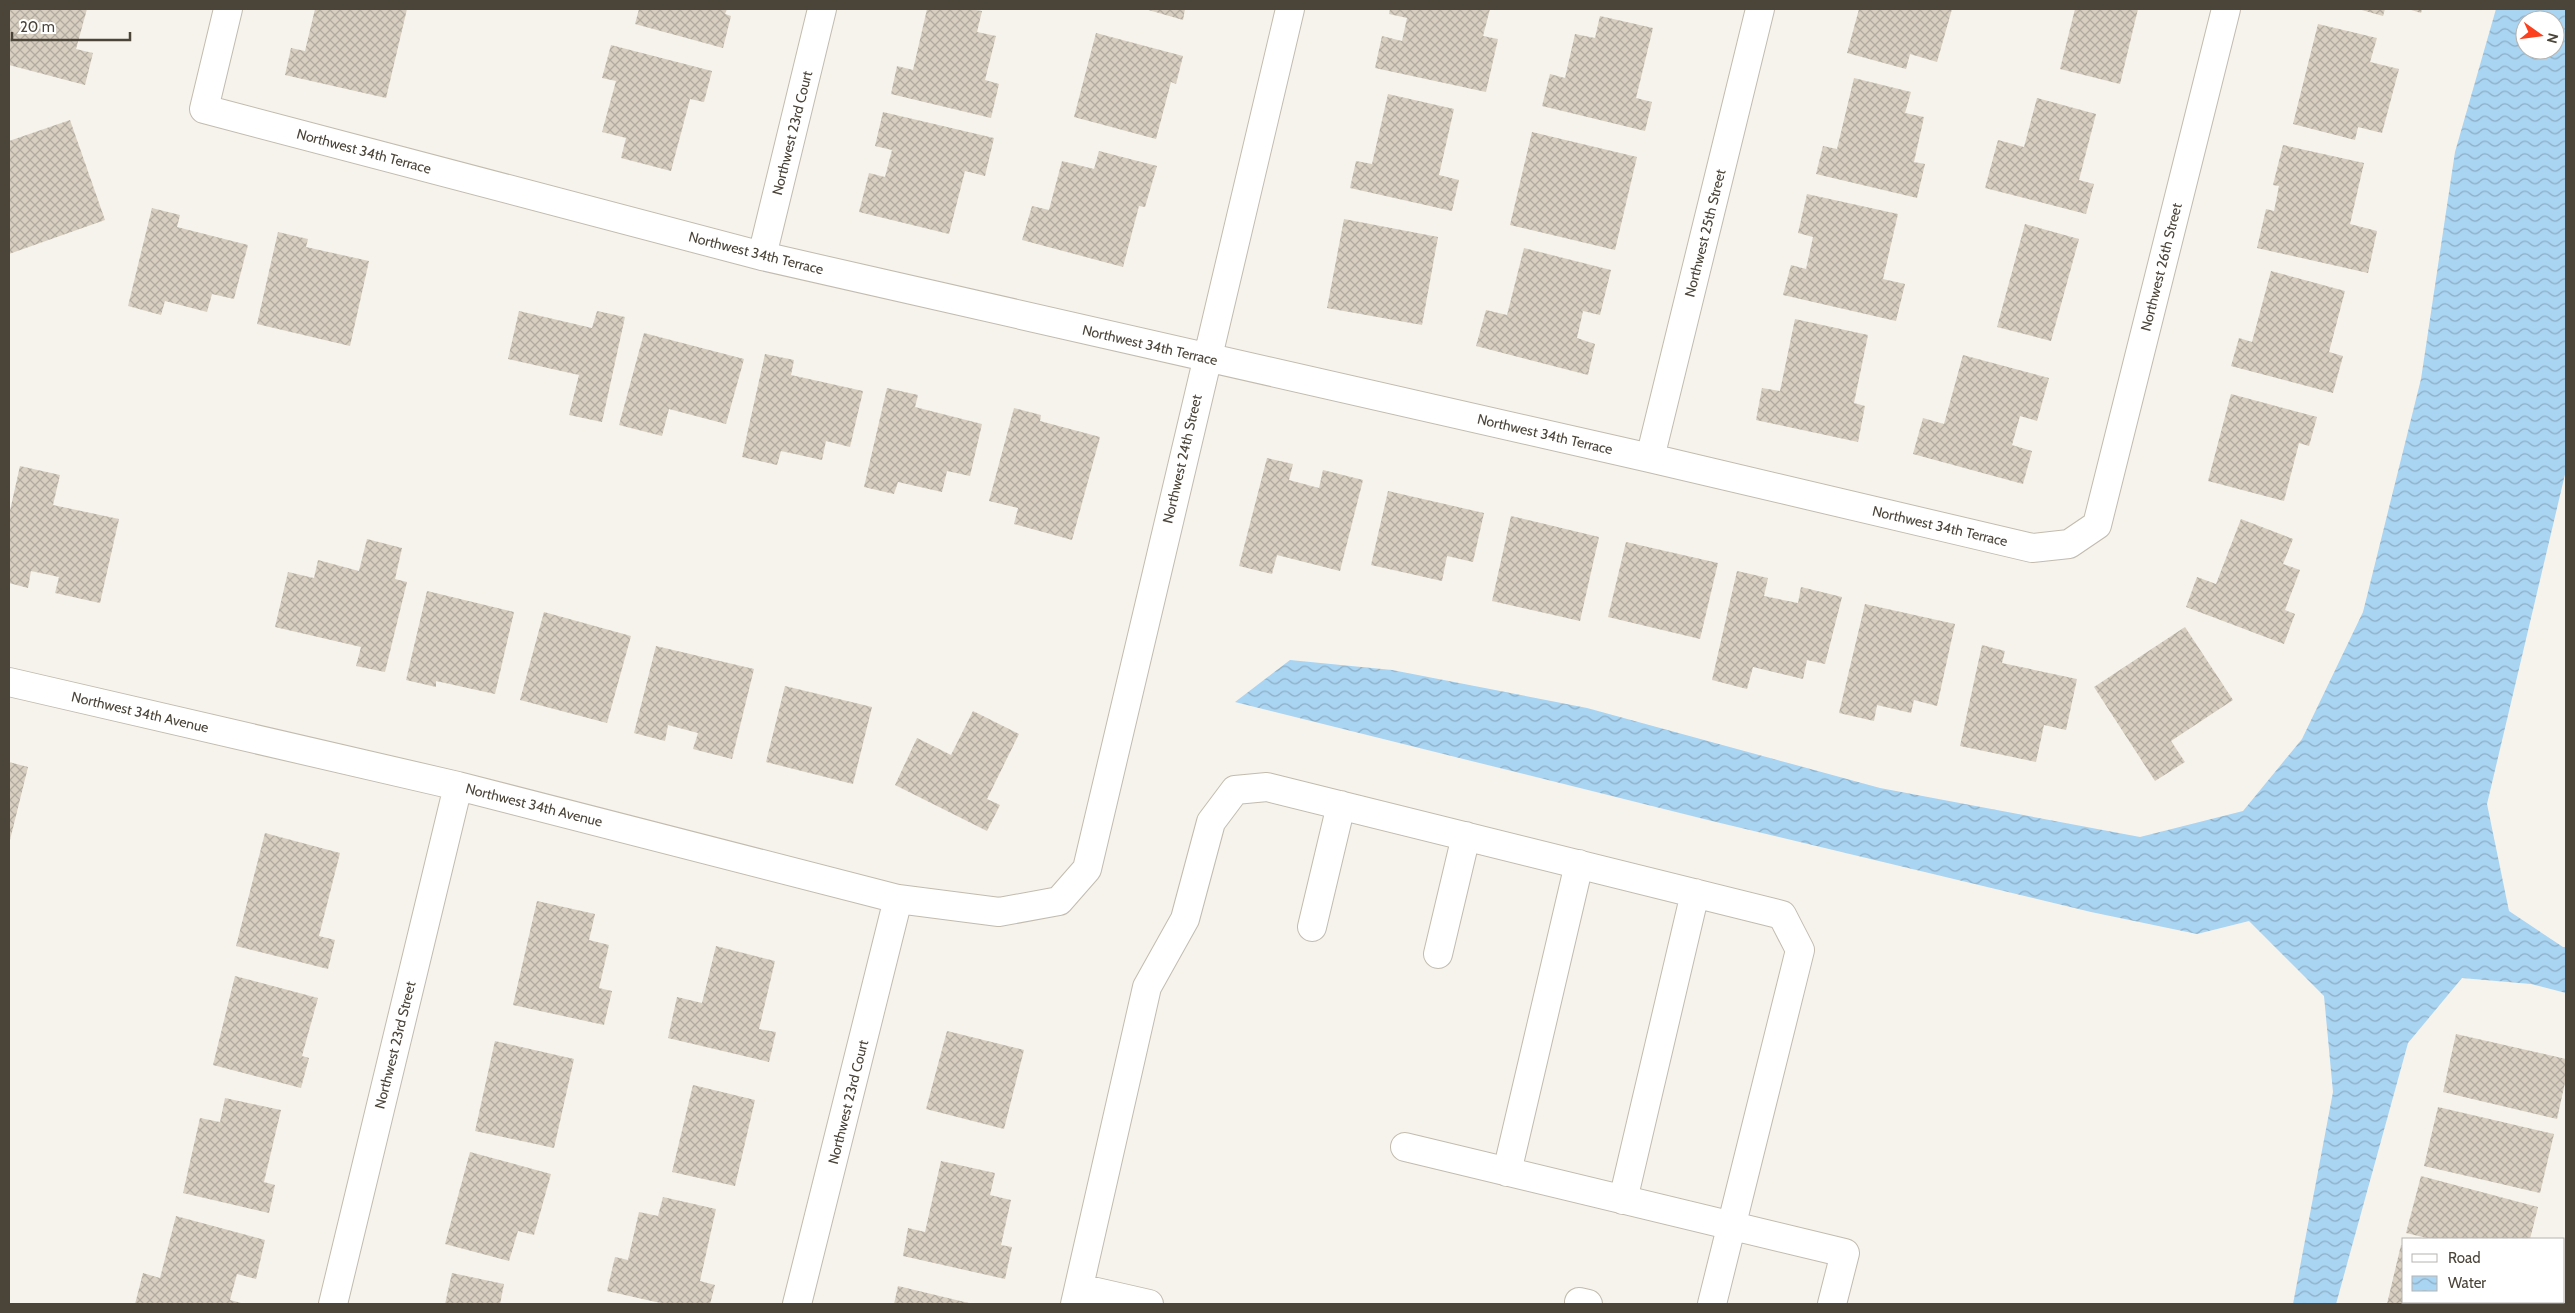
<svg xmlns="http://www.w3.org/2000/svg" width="2575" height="1313" font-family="Cabin,sans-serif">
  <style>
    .water { fill: url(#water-waves); fill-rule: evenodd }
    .building { fill: url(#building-cross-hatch) }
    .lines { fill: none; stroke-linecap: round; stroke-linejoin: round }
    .minor-casing { stroke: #c2bbae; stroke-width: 30 }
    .minor { stroke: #fff; stroke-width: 28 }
    .labels { text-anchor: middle; stroke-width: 4; stroke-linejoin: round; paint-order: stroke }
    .street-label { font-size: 14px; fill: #4b4439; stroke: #fff }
  </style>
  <defs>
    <pattern id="water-waves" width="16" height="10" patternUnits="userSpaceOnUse" patternTransform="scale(1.25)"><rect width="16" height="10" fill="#a9d4f2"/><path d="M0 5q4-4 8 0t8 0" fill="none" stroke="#8caec5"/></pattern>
    <pattern id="building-cross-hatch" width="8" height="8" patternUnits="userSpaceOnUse" patternTransform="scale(1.25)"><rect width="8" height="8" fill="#d8cfc1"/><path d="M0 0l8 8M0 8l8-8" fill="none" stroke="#b1aa9e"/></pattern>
  </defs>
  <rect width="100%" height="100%" fill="#f6f3ec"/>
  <path class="water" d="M2496,9H2566V470L2487,804L2509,911L2563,947H2566V993L2531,984L2462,978L2408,1043L2336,1304H2293L2333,1092L2324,996L2249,921L2197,934L2091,912L1712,821L1235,702L1290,660L1392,670L1587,708L1880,788L2140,837L2243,811L2302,739L2363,612L2421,379L2455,152ZM2525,20H2555V50H2525Z"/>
  <path class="building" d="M9,9H87L76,49L93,53L85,85L9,65Z
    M315,9H407L386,98L285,75L291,48L305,51Z
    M639,9H727L725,14L731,16L723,48L635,24Z
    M927,9H970L982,11L977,32L996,36L985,80L999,84L991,118L891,94L897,66L913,70Z
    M1145,9H1185L1183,20Z
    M1390,9H1490L1483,36L1498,39L1486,92L1375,68L1382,36L1402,41L1407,18L1389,14Z
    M1859,9H1952L1937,62L1910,54L1906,69L1847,53Z
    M2075,9H2138L2120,84L2060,69Z
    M2358,9H2385L2383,16Z
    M2408,9H2422L2421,13Z
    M1600,16L1653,28L1636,98L1652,102L1645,131L1542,106L1550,74L1565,78L1575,34L1595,38Z
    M2318,24L2377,38L2370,62L2399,69L2382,133L2358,127L2355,140L2293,124Z
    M1096,33L1183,56L1176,84L1171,82L1156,139L1074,117Z
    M611,45L712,71L704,102L690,99L671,171L621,158L626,138L602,132L616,81L602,78Z
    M1854,78L1911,92L1905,113L1924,117L1914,162L1925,164L1917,198L1816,174L1823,146L1837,149Z
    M1388,94L1454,109L1439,175L1459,180L1452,211L1350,188L1356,161L1372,164Z
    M2037,98L2096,114L2079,180L2094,184L2086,214L1985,188L1998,140L2024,147Z
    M883,112L994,138L985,176L965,171L949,234L859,212L869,173L885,177L892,150L875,146Z
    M70,120L105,220L9,254V141Z
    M1532,132L1637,157L1615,250L1510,225Z
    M2283,145L2364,163L2350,224L2377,231L2368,273L2257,248L2266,209L2274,211L2279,186L2273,185Z
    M1099,151L1157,166L1145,207L1139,206L1123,267L1022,240L1032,206L1049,210L1062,161L1094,169Z
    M1807,194L1898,214L1883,279L1905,284L1896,321L1783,295L1791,265L1806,269L1813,237L1798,233Z
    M152,208L180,215L177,227L248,245L234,299L212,294L207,312L165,301L161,315L128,306Z
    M1344,219L1438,237L1422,325L1327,308Z
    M2025,224L2079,239L2051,341L1997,327Z
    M278,232L308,239L306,247L369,261L350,346L257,324Z
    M1524,248L1611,270L1600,315L1583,311L1577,338L1595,344L1588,375L1476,346L1486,310L1507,315Z
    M2271,271L2345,291L2329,352L2343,356L2333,393L2231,366L2239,338L2252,342Z
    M519,311L592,328L597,311L625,317L602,422L569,415L579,375L508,359Z
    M1795,319L1868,335L1854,403L1865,406L1858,442L1756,420L1762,388L1780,391Z
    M644,333L744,359L726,424L669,409L662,436L619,425Z
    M765,354L794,360L791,375L863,391L850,447L826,441L822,460L781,451L777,465L742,457Z
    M1963,355L2049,378L2037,421L2020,416L2012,445L2032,451L2023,484L1913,454L1923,418L1944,424Z
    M887,388L918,395L915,407L982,424L970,476L947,471L942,492L898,482L894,494L864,487Z
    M2231,394L2317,417L2309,446L2299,443L2284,501L2208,481Z
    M1014,408L1041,415L1040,421L1100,437L1072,540L1014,524L1018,508L989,501Z
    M1267,458L1293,464L1289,480L1319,488L1323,470L1363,480L1340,571L1277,555L1272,574L1239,566Z
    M20,466L60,475L53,505L119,519L100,603L55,593L59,577L31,571L28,588L9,583V515Z
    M1388,491L1484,513L1473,562L1447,556L1442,581L1371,565Z
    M1511,516L1599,537L1580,621L1492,601Z
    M2241,519L2293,539L2283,564L2300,570L2285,610L2295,614L2284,644L2186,607L2197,577L2216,584Z
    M367,539L402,548L395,579L407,582L385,672L356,666L361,647L275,627L288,572L314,578L318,560L359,571Z
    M1626,542L1718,563L1700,639L1608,617Z
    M1737,571L1768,578L1764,596L1798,603L1801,587L1842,597L1825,664L1807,660L1803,679L1753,667L1747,689L1712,680Z
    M427,591L514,612L495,694L436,681V687L406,680Z
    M1865,604L1955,624L1937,706L1914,700L1911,713L1877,705L1874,721L1839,713Z
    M544,612L631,636L607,723L520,700Z
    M2185,627L2233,700L2171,741L2185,762L2155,781L2094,687Z
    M1982,645L2005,651L2002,663L2077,679L2066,730L2044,725L2036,762L1960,746Z
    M656,646L754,669L732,759L693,749L698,733L668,725L665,741L634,733Z
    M785,686L872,707L853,784L766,762Z
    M973,711L1019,734L987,799L1000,805L987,831L895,785L917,738L951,755Z
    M9,762L28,767L9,844Z
    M265,833L340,853L319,936L335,940L328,969L236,946Z
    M537,901L595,914L589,940L609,945L599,988L612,991L604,1025L513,1005Z
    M716,946L775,961L759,1029L776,1032L769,1062L668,1038L677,997L702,1003Z
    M235,976L318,998L302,1056L309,1058L301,1088L213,1065Z
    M947,1031L1024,1050L1004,1129L926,1109Z
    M2456,1034L2566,1059V1078L2557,1119L2443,1092Z
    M495,1041L574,1059L554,1148L475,1131Z
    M693,1085L755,1100L735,1186L672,1172Z
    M225,1098L281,1110L264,1182L275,1185L269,1213L183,1193L200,1118L220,1122Z
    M2438,1107L2554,1134L2540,1193L2424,1166Z
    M470,1152L551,1174L534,1235L518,1231L509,1261L445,1244Z
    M941,1161L995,1173L990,1195L1011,1200L1001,1245L1012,1247L1005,1279L903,1256L908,1228L925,1232Z
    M2421,1176L2538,1207L2530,1239H2431L2406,1233Z
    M663,1197L716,1209L700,1281L715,1285L710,1304H665L607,1291L615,1257L628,1260L639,1212L658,1216Z
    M176,1216L265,1240L256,1279L237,1274L230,1300L245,1304H135L143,1273L160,1278Z
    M2401,1245H2404V1302H2515V1304H2387Z
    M452,1273L504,1284L500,1304H445Z
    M898,1286L973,1304H894Z"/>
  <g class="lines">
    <g class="minor-casing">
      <path id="minor" d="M228,9L204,109L762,256L1650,458L2032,548L2069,544L2097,525L2226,9
        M762,256L822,9
        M1650,458L1760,9
        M9,682L458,786L898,899L999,912L1059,901L1087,869L1290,9
        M1312,927L1341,805
        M1438,954L1466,836
        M1405,1147L1845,1253L1832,1304
        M1507,1172L1579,864
        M1623,1200L1695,893
        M1079,1288L1149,1304
        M1579,1302L1588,1304
        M333,1304L458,786
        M797,1304L898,899
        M1075,1304L1147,987L1185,919L1211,822L1235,790L1267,787L1782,915L1800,950L1712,1304"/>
    </g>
    <use href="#minor" class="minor"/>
  </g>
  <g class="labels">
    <g class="street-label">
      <text transform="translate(792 133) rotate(-76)" y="5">Northwest 23rd Court</text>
      <text transform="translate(364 151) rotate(15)" y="5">Northwest 34th Terrace</text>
      <text transform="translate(1705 233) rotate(-76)" y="5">Northwest 25th Street</text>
      <text transform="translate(756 253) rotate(14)" y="5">Northwest 34th Terrace</text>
      <text transform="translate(2161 267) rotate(-76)" y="5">Northwest 26th Street</text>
      <text transform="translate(1150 345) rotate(13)" y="5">Northwest 34th Terrace</text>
      <text transform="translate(1545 434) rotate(13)" y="5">Northwest 34th Terrace</text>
      <text transform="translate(1182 459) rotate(-77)" y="5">Northwest 24th Street</text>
      <text transform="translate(1940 526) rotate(13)" y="5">Northwest 34th Terrace</text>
      <text transform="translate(140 712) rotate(13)" y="5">Northwest 34th Avenue</text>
      <text transform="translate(534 805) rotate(14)" y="5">Northwest 34th Avenue</text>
      <text transform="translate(395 1045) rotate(-76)" y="5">Northwest 23rd Street</text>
      <text transform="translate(848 1102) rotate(-76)" y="5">Northwest 23rd Court</text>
    </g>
  </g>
  <rect width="2575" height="1313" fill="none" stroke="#4b4439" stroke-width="20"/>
  <rect x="2402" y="1238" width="162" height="65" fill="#ffffff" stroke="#b7b4b0"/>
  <rect x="2412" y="1254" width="25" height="8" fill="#ffffff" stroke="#b7b4b0"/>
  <text x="2448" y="1263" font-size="15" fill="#4b4439">Road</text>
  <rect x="2412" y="1276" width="25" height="15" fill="url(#water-waves)" stroke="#b7b4b0"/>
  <text x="2448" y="1288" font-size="15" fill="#4b4439">Water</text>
  <g transform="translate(2540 35) rotate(104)"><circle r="24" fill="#ffffff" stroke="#b7b4b0"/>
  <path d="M0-4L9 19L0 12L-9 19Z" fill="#fc3f1d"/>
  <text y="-8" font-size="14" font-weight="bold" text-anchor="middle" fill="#4b4439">N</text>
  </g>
  <path d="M12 32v8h118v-8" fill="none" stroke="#4b4439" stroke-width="2.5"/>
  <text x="20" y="32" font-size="15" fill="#4b4439" stroke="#ffffff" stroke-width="4" paint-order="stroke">20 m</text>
</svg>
